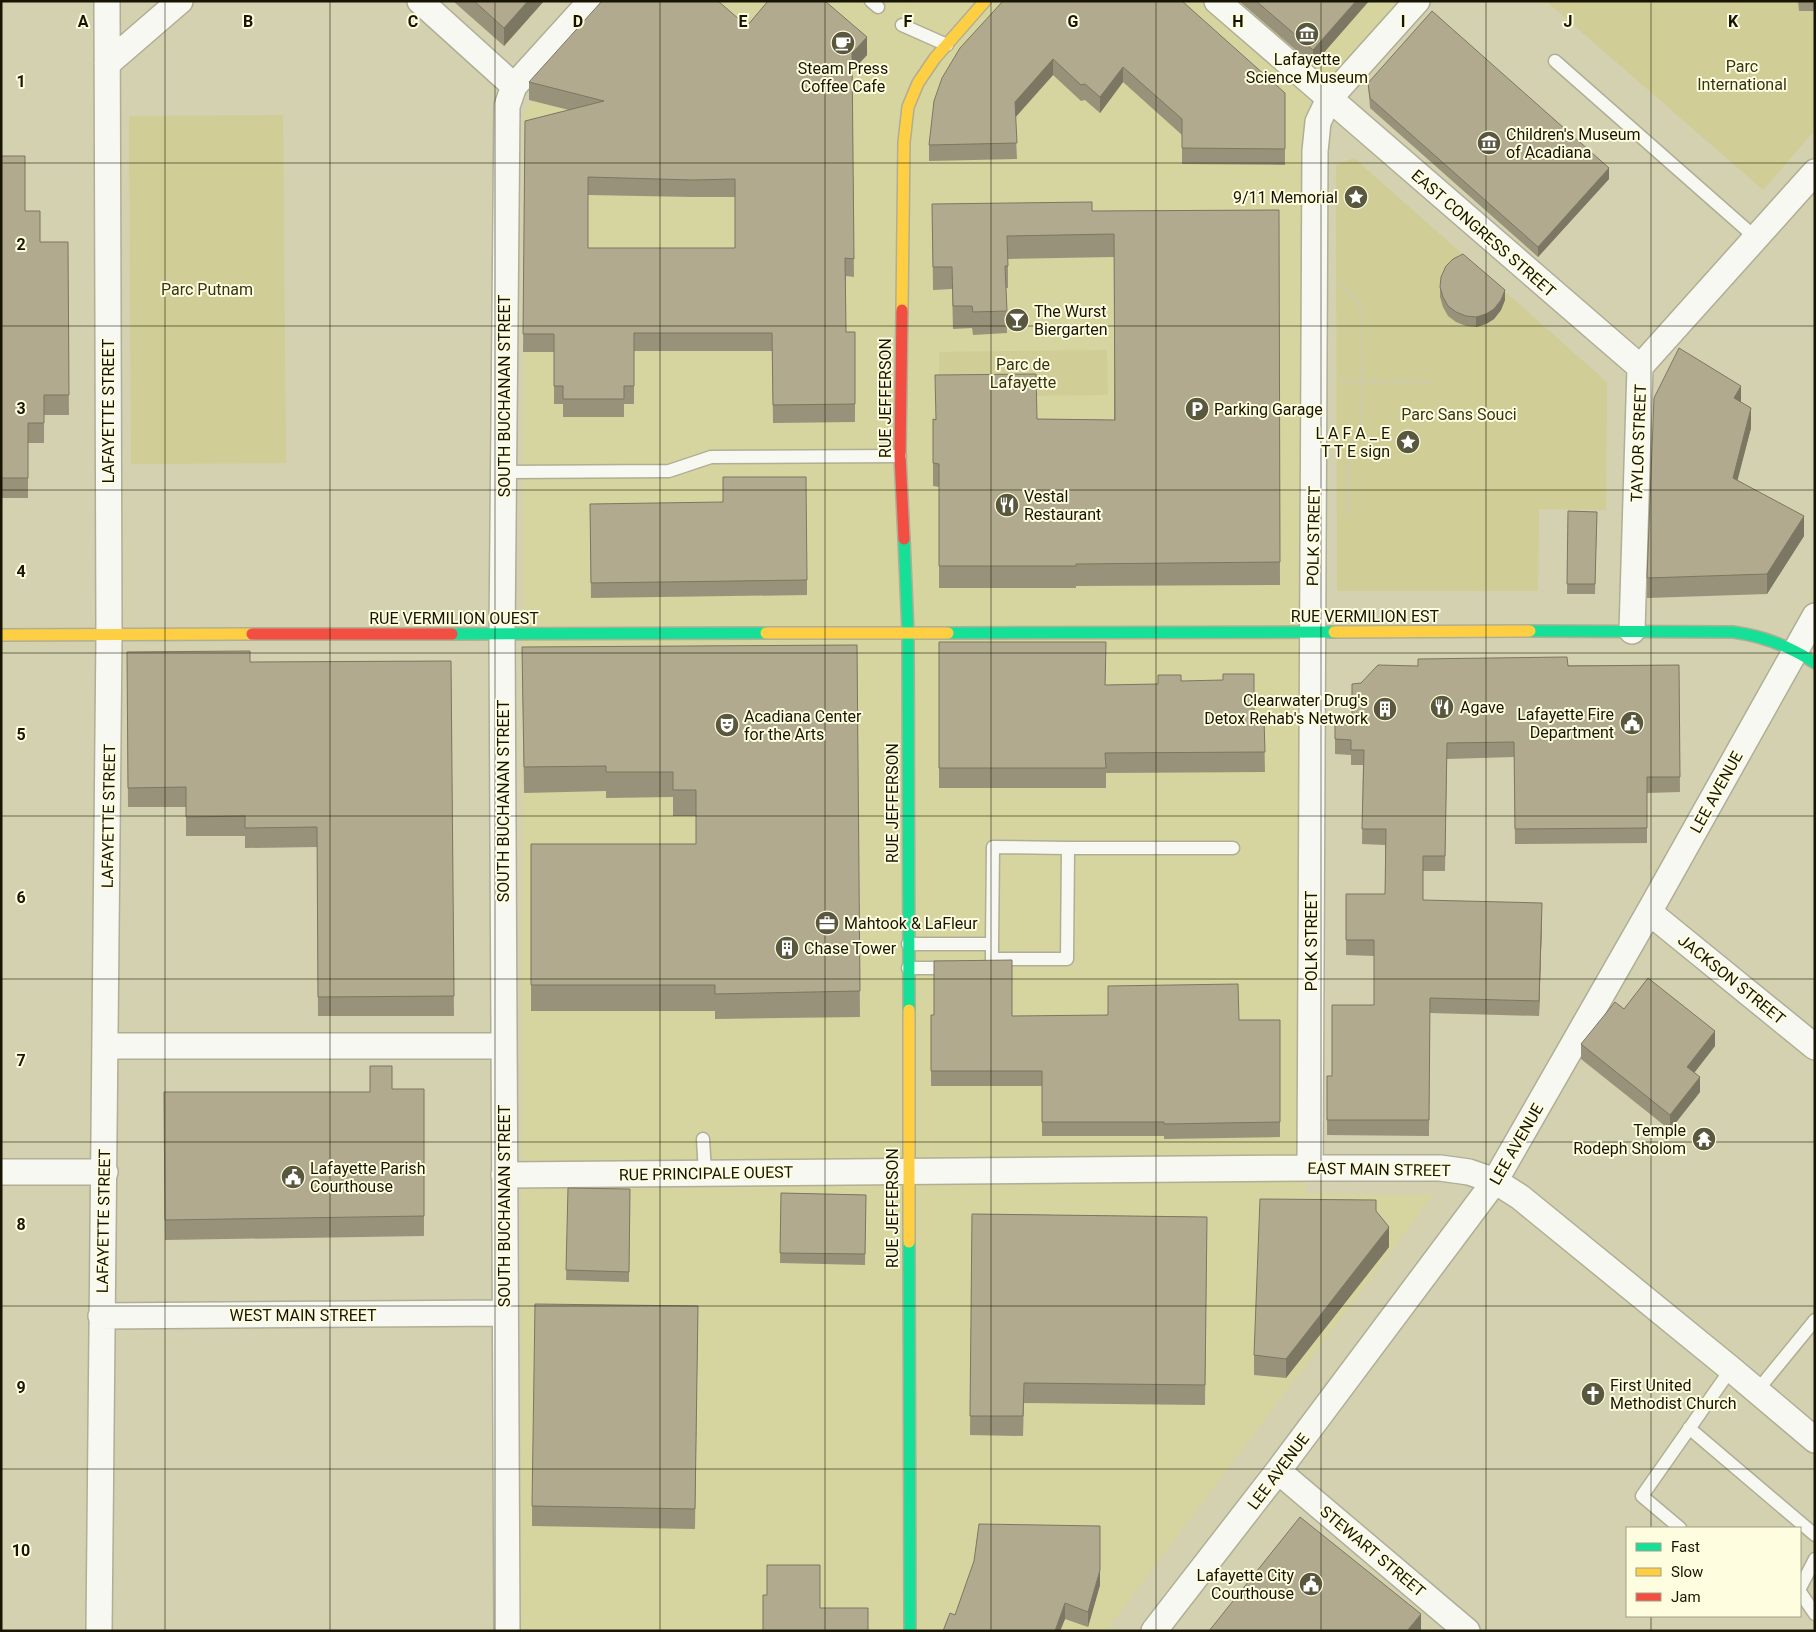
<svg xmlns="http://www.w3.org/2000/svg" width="1816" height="1632" font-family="Roboto,sans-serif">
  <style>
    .built { fill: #d6d49f }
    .green { fill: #d0cd96 }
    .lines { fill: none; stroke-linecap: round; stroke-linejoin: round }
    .lane-casing { stroke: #b0ae94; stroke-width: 15 }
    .street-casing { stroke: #b0ae94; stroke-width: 28 }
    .fast-casing { stroke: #b0ae94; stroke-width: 14 }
    .slow-casing { stroke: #b0ae94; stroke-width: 14 }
    .jam-casing { stroke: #b0ae94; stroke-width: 14 }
    .path { stroke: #cacac0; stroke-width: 3; stroke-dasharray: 2.5 4; stroke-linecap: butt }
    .lane { stroke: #f8f8f3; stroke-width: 12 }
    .street { stroke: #f8f8f3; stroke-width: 25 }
    .fast { stroke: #16e098; stroke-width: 11 }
    .slow { stroke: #ffcf43; stroke-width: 11 }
    .jam { stroke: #f24e42; stroke-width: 11 }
    .wall { fill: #98927a; fill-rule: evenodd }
    .shaded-wall { fill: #7c7763 }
    .building { fill: #b1aa8e; stroke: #7c7763; fill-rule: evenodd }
    .grid { fill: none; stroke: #171501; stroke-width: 1; stroke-opacity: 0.55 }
    .labels { text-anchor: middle; stroke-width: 4; stroke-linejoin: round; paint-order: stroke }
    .poi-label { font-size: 16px; fill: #171501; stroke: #fefddf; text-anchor: start }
    .park-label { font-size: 16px; fill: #363413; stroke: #fefddf }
    .street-label { font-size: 16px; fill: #171501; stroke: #fefddf }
    .grid-label { font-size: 16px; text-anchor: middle; font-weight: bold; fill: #171501; stroke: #fefddf; stroke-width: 4; stroke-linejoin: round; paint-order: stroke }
  </style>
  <rect width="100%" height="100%" fill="#d3d1b0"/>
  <path class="built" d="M621,1H1400L1308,106L1306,1194L1433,1195L1106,1631H521L524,111Z"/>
  <path class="green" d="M1546,1H1815V130L1763,190Z
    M283,115L286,463L131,464L129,116Z
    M1354,158L1607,382L1606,510L1539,509L1538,591H1337L1336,165Z
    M1107,350L1108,395L939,397V352Z"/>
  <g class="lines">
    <g class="lane-casing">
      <path id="lane" d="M871,1L878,7
        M902,25L947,45
        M1555,61L1756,238
        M504,472L669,471L711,457L900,456
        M1068,848H1233
        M908,944H992
        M908,968H950
        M982,968H992V944L993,847L1068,848L1067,959H992
        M703,1139L705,1173
        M1757,1391L1815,1320
        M1689,1428L1815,1535
        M1680,1528L1642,1496L1731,1369
        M1800,1588L1815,1559
        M1800,1592L1815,1614"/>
    </g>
    <g class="street-casing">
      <path id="street" d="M420,1L514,86
        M1217,1L1640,367
        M107,64L180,1
        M1632,631L1640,367L1815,172
        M1649,912L1815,1047
        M105,1046H504
        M1310,1168L1315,151L1318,122L1329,99L1417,1
        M1,1172H105
        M504,1175L1310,1168H1440L1469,1172L1495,1181L1520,1197L1731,1369L1815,1440
        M101,1316L505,1313
        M1278,1471L1467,1631
        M99,1631L109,636L107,1
        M507,1631L502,634L507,106L514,86L591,1
        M1154,1631L1278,1471L1495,1181L1649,912L1815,616"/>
    </g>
    <g class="fast-casing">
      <path id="fast" d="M904,539L908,633L909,1010
        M1530,631L1733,632C1764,636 1789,646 1815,663
        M948,633L1334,632
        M452,634L766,633
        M909,1242L910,1631"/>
    </g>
    <g class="slow-casing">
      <path id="slow" d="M902,310L904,142L908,107L918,83L935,58L985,1
        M1334,632L1530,631
        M766,633H948
        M1,635L252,634
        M909,1010V1242"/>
    </g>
    <g class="jam-casing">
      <path id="jam" d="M902,310L900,456L904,539
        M252,634H452"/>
    </g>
    <path class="path" d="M1341,284L1361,306V435L1348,447V517
      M1341,381L1431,382"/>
    <use href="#lane" class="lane"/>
    <use href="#street" class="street"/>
    <use href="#fast" class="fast"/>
    <use href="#slow" class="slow"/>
    <use href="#jam" class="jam"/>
  </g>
  <path class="wall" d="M453,1H544L504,46Z
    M1003,1L1285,93V165L1182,164V135L1123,82L1100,113L1085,100L1081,101L1053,75L1015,117L1017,159L929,161V145Z
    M1239,1H1369L1313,65Z
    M1798,1H1815V11H1799Z
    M747,26L867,55L852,71L854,277L846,276V332H855V422L773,423L772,351H634V404H624V417H563V404H554V352H523L525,121L569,110L529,100V82ZM588,195L693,197H735V248H588Z
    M1368,83L1609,179L1538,257L1370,108Z
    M1,156L25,211L40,242H68L69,415H44V443H28V498H1Z
    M932,204L1092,211L1279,210L1280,585L1076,586V588H939V487L933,486V419H1037L1114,420V257L1008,259V288H1006L1007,333L973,335L972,328L953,329L952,289L933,290Z
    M1440,287L1505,300L1501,310L1494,319L1486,324L1476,327L1466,326L1456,322L1448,316L1443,307L1440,297Z
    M1741,403L1751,428L1737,480L1804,536L1767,594L1647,598V578Z
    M590,504L807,580V595L591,598Z
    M1568,511L1597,512L1595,594H1567Z
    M939,642L1106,662L1105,685L1158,684L1181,681L1254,720H1264L1265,772L1106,773V788H939Z
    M857,645L860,1017L715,1019V1011H531V844H696V816H673V797L606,798V791L524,793L522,647Z
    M127,652L250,662L451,661L454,1016H318L317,847L245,848V836H186V807H128Z
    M1679,665L1680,792L1647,793V843L1515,844L1514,757L1447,759L1445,871H1423V900L1542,919L1539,1016L1430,1013L1429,1136L1327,1135V1076H1332L1374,1005V956L1346,955V894H1385V845L1362,844L1363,765H1351V755L1335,754V717H1352L1361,683L1418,666Z
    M1624,1009L1715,1046L1694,1073L1700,1092L1670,1130L1581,1059V1044Z
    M931,1015L1239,1020H1280V1137L1164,1139V1136H1042V1086H931Z
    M392,1089H424V1236L165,1240L164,1092H370Z
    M568,1188L630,1189L629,1282L566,1280Z
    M781,1193L866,1195L865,1265L780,1263Z
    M1376,1212L1389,1247L1286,1378L1254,1375V1355Z
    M972,1214L1207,1217L1205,1405L1024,1403L1023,1436L970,1435Z
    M698,1306L695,1529L532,1526V1506Z
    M1100,1585L1088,1627L1065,1619L1060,1631H943L955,1615Z"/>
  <path class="shaded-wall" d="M528,1H544L504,46V28Z
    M1356,1H1369L1313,65V50Z
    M867,37V55L852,71V53Z
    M1053,59V75L1015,118V102Z
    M1123,67V82L1100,113V97Z
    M1609,168V179L1538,257V247Z
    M1505,290V300L1501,310L1494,319L1486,324L1476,327V317Z
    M1741,386V406L1734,398Z
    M1751,408V428L1733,498V478Z
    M1804,516V536L1767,594V574Z
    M1542,903V919L1539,1016V1001Z
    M1715,1031V1046L1687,1082V1067Z
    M1700,1077V1092L1670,1130V1115Z
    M1389,1227V1247L1286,1378V1359Z
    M1100,1570V1585L1088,1627V1612Z
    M1065,1603V1619L1060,1631H1055Z
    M1421,1614V1631H1407Z"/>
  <path class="building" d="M474,1H528L504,28Z
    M602,1H718L747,26L768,1H825L867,37L852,53L854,259L845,258L846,332H855V404L773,405L772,333H634V386H624V399H563V386H554V334H523L525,121L604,101L529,82ZM588,177L693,180L735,179V248H588Z
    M1003,1H1182L1285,93V149L1182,148V119L1123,67L1100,97L1085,84L1081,85L1053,59L1015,102L1017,143L929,145L934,101L942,78L960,48Z
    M1256,1H1356L1313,50Z
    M1432,11L1609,168L1538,247L1370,98L1368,83Z
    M1,156H25V211H40V242H68L69,395H44V423H28V478H1Z
    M1092,202V211L1279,210L1280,562L1076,564V566H939V464L933,463V419L936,420L935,375L1036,374L1037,419L1115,420L1114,234L1007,236L1008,266H1005L1007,311L973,312L972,306H953L952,267H933L932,204Z
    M1463,254L1505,290L1501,300L1494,309L1486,314L1476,317L1466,316L1456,312L1448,306L1443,297L1440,287L1441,277L1446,266L1453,259Z
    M1679,348L1741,386L1734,398L1751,408L1733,478L1804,516L1767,574L1647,578L1654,398Z
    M723,477H806L807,580L591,583L590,504L723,502Z
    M1568,511L1597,512L1595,584H1567Z
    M939,642H1106L1105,685L1158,684V675H1181V681L1223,680V674H1254V720H1264L1265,752L1105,753L1106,768H939Z
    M857,645L860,991L715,994V985H531V844H696V790H673V772H606V766L524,767L522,647Z
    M250,651V662L451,661L454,996L318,997L317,827L245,828V816L186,817V787L128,788L127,652Z
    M1567,657L1568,666L1679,665L1680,777H1647V828L1515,829L1514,742L1447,743L1445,856H1423V900L1542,903L1539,1001L1430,998L1429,1120H1327V1076H1332V1005H1374V940H1346V894H1385L1386,829H1362L1364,750H1351V740L1335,739V717H1352V684L1361,683L1378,665L1418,666V659Z
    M1012,960V1016L1108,1015V986L1238,984L1239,1020H1280V1122L1164,1124V1122H1042V1071H931V1015H934V961Z
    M1648,978L1715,1031L1687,1067L1700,1077L1670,1115L1581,1044L1615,1002L1624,1009Z
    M370,1066H392V1089H424V1216L165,1220L164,1092H370Z
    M568,1188L630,1189L629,1272L566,1270Z
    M781,1193L866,1195L865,1254L780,1253Z
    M1260,1199L1376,1200V1211L1389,1227L1286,1359L1254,1355Z
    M972,1214L1207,1217L1205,1385L1024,1383L1023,1416H970Z
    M535,1304L698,1306L695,1509L532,1506Z
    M1300,1517L1421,1614L1407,1631H1209Z
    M979,1524L1100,1526V1570L1088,1612L1065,1603L1055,1631H943L950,1613L955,1615L974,1561Z
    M767,1565H820V1608H868V1631H763V1595H767Z"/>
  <path class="grid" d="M165,1V1631M330,1V1631M495,1V1631M660,1V1631M825,1V1631M991,1V1631M1156,1V1631M1321,1V1631M1486,1V1631M1651,1V1528M1,163H1815M1,326H1815M1,490H1815M1,653H1815M1,816H1815M1,979H1815M1,1142H1815M1,1306H1815M1,1469H1815M1651,1616V1631"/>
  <defs>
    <g id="museum-disc" transform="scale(1.25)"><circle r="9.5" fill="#59573e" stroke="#fefddf"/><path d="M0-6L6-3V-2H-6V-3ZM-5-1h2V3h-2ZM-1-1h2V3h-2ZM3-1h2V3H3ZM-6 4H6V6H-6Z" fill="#fff"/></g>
    <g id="cafe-disc" transform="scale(1.25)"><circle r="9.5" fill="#59573e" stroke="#fefddf"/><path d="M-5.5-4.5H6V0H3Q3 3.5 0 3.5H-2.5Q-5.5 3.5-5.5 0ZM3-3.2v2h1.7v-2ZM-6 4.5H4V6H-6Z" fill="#fff"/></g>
    <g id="sight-disc" transform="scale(1.25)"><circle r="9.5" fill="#59573e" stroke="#fefddf"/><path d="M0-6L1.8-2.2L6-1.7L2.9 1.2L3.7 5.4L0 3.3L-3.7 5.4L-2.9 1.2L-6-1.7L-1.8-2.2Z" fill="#fff"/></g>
    <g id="bar-disc" transform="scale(1.25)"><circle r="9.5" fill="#59573e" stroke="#fefddf"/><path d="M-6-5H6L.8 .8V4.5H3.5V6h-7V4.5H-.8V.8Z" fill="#fff"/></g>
    <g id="parking-disc" transform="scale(1.25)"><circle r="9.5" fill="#59573e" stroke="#fefddf"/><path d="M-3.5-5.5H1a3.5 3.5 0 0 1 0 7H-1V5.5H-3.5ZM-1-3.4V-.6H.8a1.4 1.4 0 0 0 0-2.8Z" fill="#fff"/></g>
    <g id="restaurant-disc" transform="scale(1.25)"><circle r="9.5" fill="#59573e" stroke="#fefddf"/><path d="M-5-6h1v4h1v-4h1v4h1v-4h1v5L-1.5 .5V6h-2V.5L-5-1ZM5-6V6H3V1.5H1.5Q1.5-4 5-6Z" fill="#fff"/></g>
    <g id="building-disc" transform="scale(1.25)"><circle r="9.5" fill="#59573e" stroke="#fefddf"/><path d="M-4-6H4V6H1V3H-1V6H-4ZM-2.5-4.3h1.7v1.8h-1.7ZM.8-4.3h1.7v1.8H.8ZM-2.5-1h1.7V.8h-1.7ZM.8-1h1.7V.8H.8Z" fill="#fff"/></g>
    <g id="civic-disc" transform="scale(1.25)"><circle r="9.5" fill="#59573e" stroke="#fefddf"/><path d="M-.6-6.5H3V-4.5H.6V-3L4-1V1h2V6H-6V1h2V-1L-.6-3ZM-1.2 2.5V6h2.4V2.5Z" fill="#fff"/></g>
    <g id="theatre-disc" transform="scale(1.25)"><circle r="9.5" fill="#59573e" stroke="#fefddf"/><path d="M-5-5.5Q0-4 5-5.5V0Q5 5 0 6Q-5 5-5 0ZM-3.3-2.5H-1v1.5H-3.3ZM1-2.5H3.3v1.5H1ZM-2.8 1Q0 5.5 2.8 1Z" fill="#fff"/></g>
    <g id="office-disc" transform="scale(1.25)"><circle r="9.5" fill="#59573e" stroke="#fefddf"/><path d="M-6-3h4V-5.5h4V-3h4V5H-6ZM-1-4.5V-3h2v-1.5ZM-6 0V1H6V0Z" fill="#fff"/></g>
    <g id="temple-disc" transform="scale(1.25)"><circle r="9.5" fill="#59573e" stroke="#fefddf"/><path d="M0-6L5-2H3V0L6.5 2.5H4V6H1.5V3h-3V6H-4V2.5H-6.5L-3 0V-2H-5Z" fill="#fff"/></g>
    <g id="church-disc" transform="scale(1.25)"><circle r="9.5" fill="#59573e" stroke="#fefddf"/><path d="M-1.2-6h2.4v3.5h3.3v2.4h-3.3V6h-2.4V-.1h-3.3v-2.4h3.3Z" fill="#fff"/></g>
  </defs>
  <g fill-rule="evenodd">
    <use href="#museum-disc" x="1307" y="34"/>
    <use href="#cafe-disc" x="843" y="43"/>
    <use href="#museum-disc" x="1489" y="143"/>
    <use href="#sight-disc" x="1356" y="197"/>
    <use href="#bar-disc" x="1017" y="320"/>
    <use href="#parking-disc" x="1197" y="409"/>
    <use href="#sight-disc" x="1408" y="442"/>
    <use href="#restaurant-disc" x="1007" y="505"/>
    <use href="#restaurant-disc" x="1442" y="707"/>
    <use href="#building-disc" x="1385" y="709"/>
    <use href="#civic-disc" x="1632" y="723"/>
    <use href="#theatre-disc" x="727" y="725"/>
    <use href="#office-disc" x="827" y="923"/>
    <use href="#building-disc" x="787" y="948"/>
    <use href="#temple-disc" x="1704" y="1139"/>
    <use href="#civic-disc" x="293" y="1177"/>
    <use href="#church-disc" x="1593" y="1394"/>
    <use href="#civic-disc" x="1311" y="1584"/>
  </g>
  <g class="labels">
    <g class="poi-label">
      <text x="1307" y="65" text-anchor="middle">Lafayette<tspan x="1307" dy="18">Science Museum</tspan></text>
      <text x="843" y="74" text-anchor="middle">Steam Press<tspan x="843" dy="18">Coffee Cafe</tspan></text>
      <text x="1506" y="140">Children's Museum<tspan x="1506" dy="18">of Acadiana</tspan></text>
      <text x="1338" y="203" text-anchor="end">9/11 Memorial</text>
      <text x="1034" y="317">The Wurst<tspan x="1034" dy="18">Biergarten</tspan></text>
      <text x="1214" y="415">Parking Garage</text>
      <text x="1390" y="439" text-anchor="end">L A F A _ E<tspan x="1390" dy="18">T T E sign</tspan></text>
      <text x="1024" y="502">Vestal<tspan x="1024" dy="18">Restaurant</tspan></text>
      <text x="1368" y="706" text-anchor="end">Clearwater Drug's<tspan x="1368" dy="18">Detox Rehab's Network</tspan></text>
      <text x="1460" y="713">Agave</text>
      <text x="1614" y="720" text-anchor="end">Lafayette Fire<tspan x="1614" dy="18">Department</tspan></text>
      <text x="744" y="722">Acadiana Center<tspan x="744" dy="18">for the Arts</tspan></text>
      <text x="844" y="929">Mahtook &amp; LaFleur</text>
      <text x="804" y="954">Chase Tower</text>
      <text x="1686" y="1136" text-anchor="end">Temple<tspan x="1686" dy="18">Rodeph Sholom</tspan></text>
      <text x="310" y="1174">Lafayette Parish<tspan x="310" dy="18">Courthouse</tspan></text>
      <text x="1610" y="1391">First United<tspan x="1610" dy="18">Methodist Church</tspan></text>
      <text x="1294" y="1581" text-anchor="end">Lafayette City<tspan x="1294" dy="18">Courthouse</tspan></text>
    </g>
    <g class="park-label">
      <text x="1742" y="72">Parc<tspan x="1742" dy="18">International</tspan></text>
      <text x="207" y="295">Parc Putnam</text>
      <text x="1023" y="370">Parc de<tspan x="1023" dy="18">Lafayette</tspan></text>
      <text x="1459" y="420">Parc Sans Souci</text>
    </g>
    <g class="street-label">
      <text transform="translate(1484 233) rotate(41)" y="6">EAST CONGRESS STREET</text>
      <text transform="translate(504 396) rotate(-90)" y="6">SOUTH BUCHANAN STREET</text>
      <text transform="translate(885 398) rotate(-90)" y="6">RUE JEFFERSON</text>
      <text transform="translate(108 411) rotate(-90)" y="6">LAFAYETTE STREET</text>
      <text transform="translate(1638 443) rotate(-88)" y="6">TAYLOR STREET</text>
      <text transform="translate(1313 536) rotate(-89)" y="6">POLK STREET</text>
      <text x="1365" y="622">RUE VERMILION EST</text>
      <text x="454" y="624">RUE VERMILION OUEST</text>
      <text transform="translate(1716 792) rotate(-61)" y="6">LEE AVENUE</text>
      <text transform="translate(503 801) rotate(-90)" y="6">SOUTH BUCHANAN STREET</text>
      <text transform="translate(892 803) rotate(-90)" y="6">RUE JEFFERSON</text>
      <text transform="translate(108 816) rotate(-89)" y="6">LAFAYETTE STREET</text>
      <text transform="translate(1311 941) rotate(-90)" y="6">POLK STREET</text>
      <text transform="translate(1732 979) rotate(39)" y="6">JACKSON STREET</text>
      <text transform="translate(1516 1144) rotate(-60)" y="6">LEE AVENUE</text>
      <text transform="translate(1379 1169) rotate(1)" y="6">EAST MAIN STREET</text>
      <text transform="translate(706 1173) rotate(-1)" y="6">RUE PRINCIPALE OUEST</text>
      <text transform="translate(504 1206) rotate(-90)" y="6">SOUTH BUCHANAN STREET</text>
      <text transform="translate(892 1208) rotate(-90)" y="6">RUE JEFFERSON</text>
      <text transform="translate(103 1221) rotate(-89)" y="6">LAFAYETTE STREET</text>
      <text x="303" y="1321">WEST MAIN STREET</text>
      <text transform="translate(1278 1471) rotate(-53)" y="6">LEE AVENUE</text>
      <text transform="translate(1373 1551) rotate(40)" y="6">STEWART STREET</text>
    </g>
  </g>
  <g class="grid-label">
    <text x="83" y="27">A</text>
    <text x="248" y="27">B</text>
    <text x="413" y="27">C</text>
    <text x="578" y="27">D</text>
    <text x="743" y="27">E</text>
    <text x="908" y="27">F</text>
    <text x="1073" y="27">G</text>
    <text x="1238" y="27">H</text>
    <text x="1403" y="27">I</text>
    <text x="1568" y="27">J</text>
    <text x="1733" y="27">K</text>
    <text x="21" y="87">1</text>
    <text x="21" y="250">2</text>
    <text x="21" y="414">3</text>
    <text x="21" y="577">4</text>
    <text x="21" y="740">5</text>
    <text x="21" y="903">6</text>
    <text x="21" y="1066">7</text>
    <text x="21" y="1230">8</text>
    <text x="21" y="1393">9</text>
    <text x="21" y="1556">10</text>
  </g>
  <rect width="1816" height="1632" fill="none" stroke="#171501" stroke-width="5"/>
  <rect x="1626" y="1527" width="175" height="90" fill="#fefddf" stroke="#a2a086"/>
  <rect x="1636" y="1543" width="25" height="8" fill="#16e098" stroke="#a2a086"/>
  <text x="1671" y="1552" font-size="15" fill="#171501">Fast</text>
  <rect x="1636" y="1568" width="25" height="8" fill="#ffcf43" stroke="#a2a086"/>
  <text x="1671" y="1577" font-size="15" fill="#171501">Slow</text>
  <rect x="1636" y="1593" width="25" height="8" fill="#f24e42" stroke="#a2a086"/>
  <text x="1671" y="1602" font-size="15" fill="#171501">Jam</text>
</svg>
